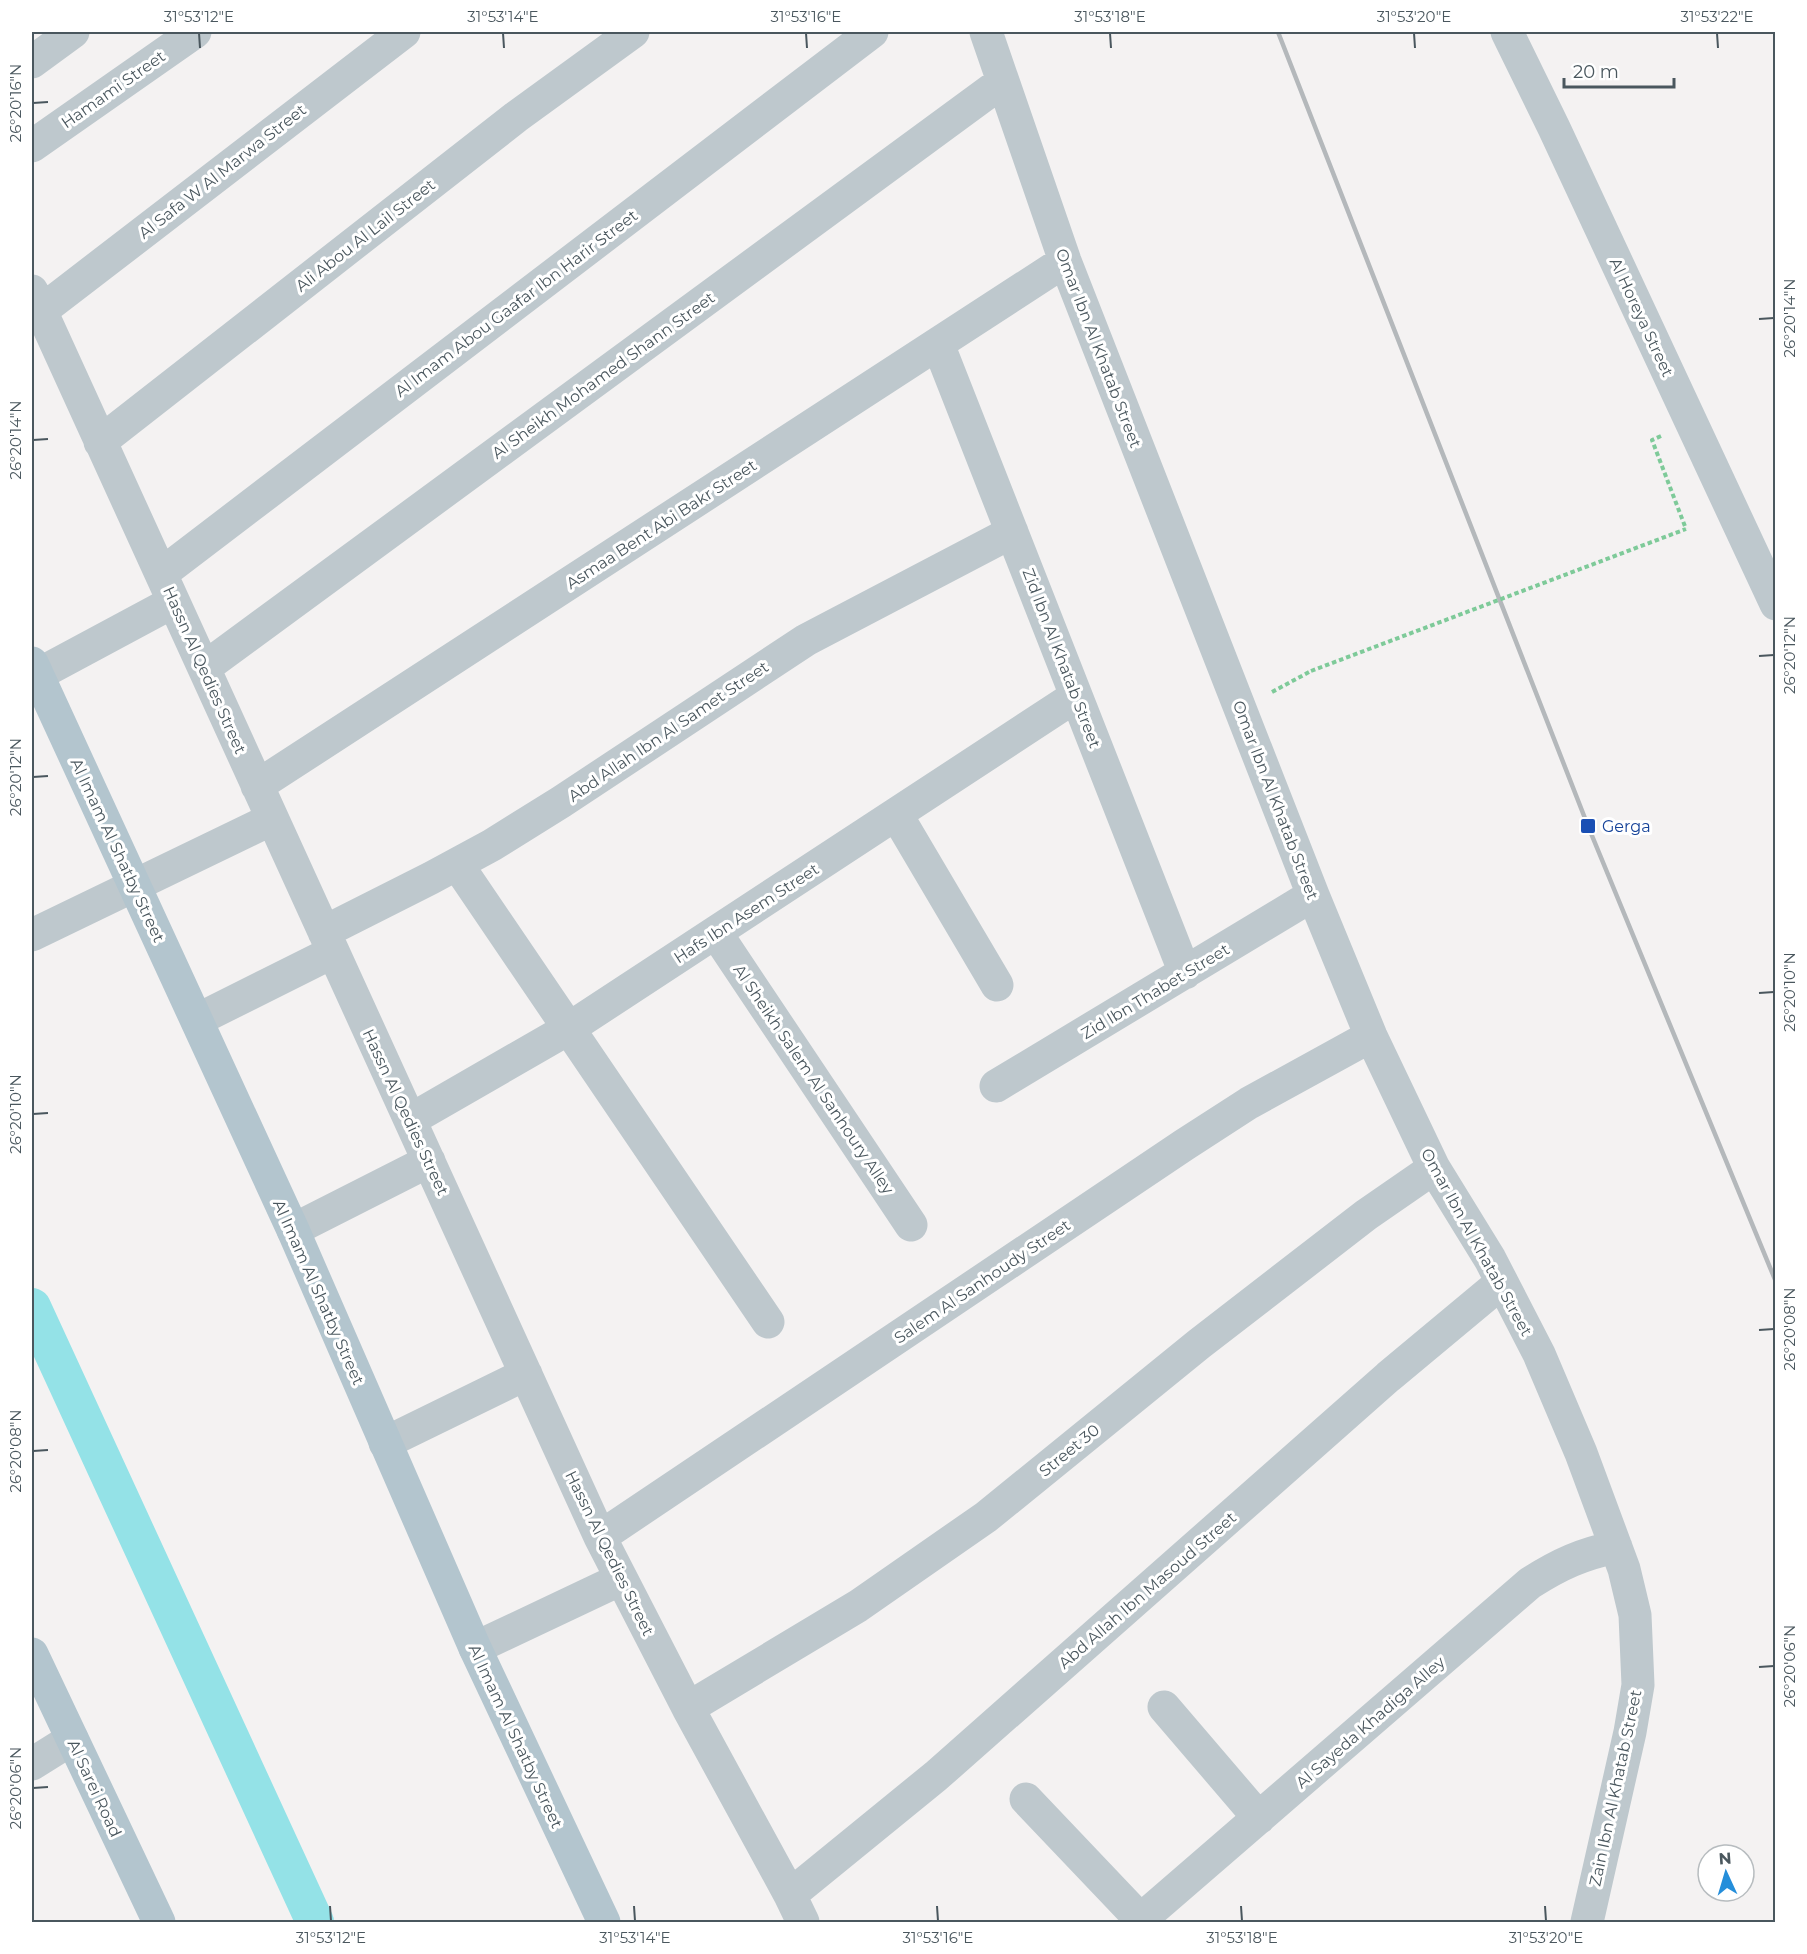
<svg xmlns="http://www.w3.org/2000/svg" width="1807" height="1954" font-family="Montserrat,sans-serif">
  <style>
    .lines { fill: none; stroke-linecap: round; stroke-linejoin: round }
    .canal { stroke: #94e2e7; stroke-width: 38 }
    .path { stroke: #7eca99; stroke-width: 4; stroke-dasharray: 4.5 3; stroke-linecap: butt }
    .minor { stroke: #bec8cd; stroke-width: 33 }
    .major { stroke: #b3c5ce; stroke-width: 33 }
    .rail { stroke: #b4b8bb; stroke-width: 4.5 }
    .path-bridge { stroke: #7eca99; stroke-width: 4; stroke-dasharray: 4.5 3; stroke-linecap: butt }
    .ticks { fill: none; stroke: #4a575e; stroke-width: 2 }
    .transit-dot { fill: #1a4fb4; stroke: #fff; stroke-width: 2 }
    .labels { text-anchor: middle; stroke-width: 6; stroke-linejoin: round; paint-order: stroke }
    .street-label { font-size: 16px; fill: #4a575e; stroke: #fff }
    .transit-label { font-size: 16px; fill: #164399; stroke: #fff; text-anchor: start }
    .neatline { fill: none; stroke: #4a575e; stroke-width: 2 }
    .ticks-label { font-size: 15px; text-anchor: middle; fill: #4a575e }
  </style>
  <rect width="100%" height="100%" fill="#f4f2f2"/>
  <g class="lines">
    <path class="canal" d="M32,1307L315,1922"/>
    <path class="path" d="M1661,436L1652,440L1686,529
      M1272,692L1311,671"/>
    <path class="minor" d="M986,32L1065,261L1313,895L1371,1036L1434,1168L1490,1259L1539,1354L1581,1453L1624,1569L1635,1615L1638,1685L1630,1732L1587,1922
      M1507,32L1554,128L1776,604
      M32,62L73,32
      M32,146L195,32
      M32,291L600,1537L688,1708L790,1895L803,1922
      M41,311L404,32
      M938,344L1185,973
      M100,442L516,117L633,32
      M161,574L872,32
      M204,668L1002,82
      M37,675L173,602
      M257,786L1065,261
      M896,814L997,985
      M457,864L768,1322
      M324,932L431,878L492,845L561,802L806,640L1012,532
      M716,933L911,1225
      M32,935L272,819
      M197,1020L333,952
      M996,1086L1313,895
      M410,1120L568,1029L1076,696
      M293,1230L429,1161
      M385,1443L526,1374
      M600,1537L1184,1145L1249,1103L1371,1036
      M475,1648L621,1579
      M1164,1707L1259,1818
      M688,1708L858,1606L986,1517L1199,1344L1366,1215L1434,1168
      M32,1764L72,1739
      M1026,1799L1141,1920
      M790,1895L936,1776L1388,1377L1502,1282
      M1138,1922L1530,1583C1560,1564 1582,1554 1616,1547"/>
    <path class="major" d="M32,663L293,1230L475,1648L604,1922
      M32,1654L159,1922"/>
    <path class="rail" d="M1278,32L1588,826L1776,1282"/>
    <path class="path-bridge" d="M1311,671L1686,529"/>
  </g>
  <path class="ticks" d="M199,33L200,48M503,33L504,48M806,33L807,48M1110,33L1111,48M1414,33L1415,48M1717,33L1718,48M33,103L48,102M1759,319L1774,318M33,440L48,439M1759,656L1774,655M33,777L48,776M1759,993L1774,992M33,1114L48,1113M1759,1330L1774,1329M33,1451L48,1450M1759,1667L1774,1666M33,1788L48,1787M330,1906L331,1921M634,1906L635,1921M937,1906L938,1921M1241,1906L1242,1921M1545,1906L1546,1921"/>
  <rect class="transit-dot" x="1580" y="818" width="16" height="16" rx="3"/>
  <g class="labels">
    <g class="street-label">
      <text transform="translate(113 89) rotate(-35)" y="6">Hamami Street</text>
      <text transform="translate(222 171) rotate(-38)" y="6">Al Safa W Al Marwa Street</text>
      <text transform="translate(365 235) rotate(-38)" y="6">Ali Abou Al Lail Street</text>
      <text transform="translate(516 303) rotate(-37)" y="6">Al Imam Abou Gaafar Ibn Harir Street</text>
      <text transform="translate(1642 317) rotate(65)" y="6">Al Horeya Street</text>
      <text transform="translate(1099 348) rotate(69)" y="6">Omar Ibn Al Khatab Street</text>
      <text transform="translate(603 375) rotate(-36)" y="6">Al Sheikh Mohamed Shann Street</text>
      <text transform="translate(661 524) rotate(-33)" y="6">Asmaa Bent Abi Bakr Street</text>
      <text transform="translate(1062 658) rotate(69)" y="6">Zid Ibn Al Khatab Street</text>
      <text transform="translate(205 670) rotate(66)" y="6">Hassn Al Qedies Street</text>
      <text transform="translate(668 731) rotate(-34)" y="6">Abd Allah Ibn Al Samet Street</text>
      <text transform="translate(1276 800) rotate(69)" y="6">Omar Ibn Al Khatab Street</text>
      <text transform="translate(118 850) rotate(65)" y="6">Al Imam Al Shatby Street</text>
      <text transform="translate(746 913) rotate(-33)" y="6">Hafs Ibn Asem Street</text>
      <text transform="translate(1155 991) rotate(-31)" y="6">Zid Ibn Thabet Street</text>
      <text transform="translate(814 1079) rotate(56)" y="6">Al Sheikh Salem Al Sanhoury Alley</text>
      <text transform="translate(406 1112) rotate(65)" y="6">Hassn Al Qedies Street</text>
      <text transform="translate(1477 1242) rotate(61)" y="6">Omar Ibn Al Khatab Street</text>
      <text transform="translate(982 1281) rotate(-34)" y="6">Salem Al Sanhoudy Street</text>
      <text transform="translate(319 1292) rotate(66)" y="6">Al Imam Al Shatby Street</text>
      <text transform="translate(1069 1450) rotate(-39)" y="6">Street 30</text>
      <text transform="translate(610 1553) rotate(64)" y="6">Hassn Al Qedies Street</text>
      <text transform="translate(1147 1590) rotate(-41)" y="6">Abd Allah Ibn Masoud Street</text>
      <text transform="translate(1370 1722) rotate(-41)" y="6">Al Sayeda Khadiga Alley</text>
      <text transform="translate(516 1736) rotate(65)" y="6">Al Imam Al Shatby Street</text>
      <text transform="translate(95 1788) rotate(65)" y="6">Al Sarei Road</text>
      <text transform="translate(1615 1788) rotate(-78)" y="6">Zain Ibn Al Khatab Street</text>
    </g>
    <g class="transit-label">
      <text x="1602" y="832">Gerga</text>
    </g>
  </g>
  <rect width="1807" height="1954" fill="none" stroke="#ffffff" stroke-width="66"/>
  <g transform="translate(1726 1873) rotate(356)"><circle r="28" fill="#ffffff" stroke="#b7bcbf" stroke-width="1.5"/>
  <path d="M0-4.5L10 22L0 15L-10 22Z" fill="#258eda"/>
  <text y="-9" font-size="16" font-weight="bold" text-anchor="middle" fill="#4a575e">N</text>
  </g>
  <path d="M1564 78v9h110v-9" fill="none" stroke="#4a575e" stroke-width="3"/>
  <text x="1573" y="78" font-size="18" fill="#4a575e" stroke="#ffffff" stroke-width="4.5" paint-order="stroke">20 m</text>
  <rect x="33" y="33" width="1741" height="1888" class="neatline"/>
  <g class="ticks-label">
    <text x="199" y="22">31°53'12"E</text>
    <text x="503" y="22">31°53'14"E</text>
    <text x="806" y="22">31°53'16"E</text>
    <text x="1110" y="22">31°53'18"E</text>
    <text x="1414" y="22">31°53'20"E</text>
    <text x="1717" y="22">31°53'22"E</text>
    <text transform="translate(16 103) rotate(-90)" y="5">26°20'16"N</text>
    <text transform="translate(1790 318) rotate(-90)" y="5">26°20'14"N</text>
    <text transform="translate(16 440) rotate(-90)" y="5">26°20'14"N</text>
    <text transform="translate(1790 655) rotate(-90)" y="5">26°20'12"N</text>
    <text transform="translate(16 777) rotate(-90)" y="5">26°20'12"N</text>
    <text transform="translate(1790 992) rotate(-90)" y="5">26°20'10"N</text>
    <text transform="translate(16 1114) rotate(-90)" y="5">26°20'10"N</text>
    <text transform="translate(1790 1329) rotate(-90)" y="5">26°20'08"N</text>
    <text transform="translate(16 1451) rotate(-90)" y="5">26°20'08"N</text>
    <text transform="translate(1790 1666) rotate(-90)" y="5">26°20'06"N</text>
    <text transform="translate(16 1788) rotate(-90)" y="5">26°20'06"N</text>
    <text x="331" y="1943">31°53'12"E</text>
    <text x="635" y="1943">31°53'14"E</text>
    <text x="938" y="1943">31°53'16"E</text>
    <text x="1242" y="1943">31°53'18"E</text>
    <text x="1546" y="1943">31°53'20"E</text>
  </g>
</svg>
